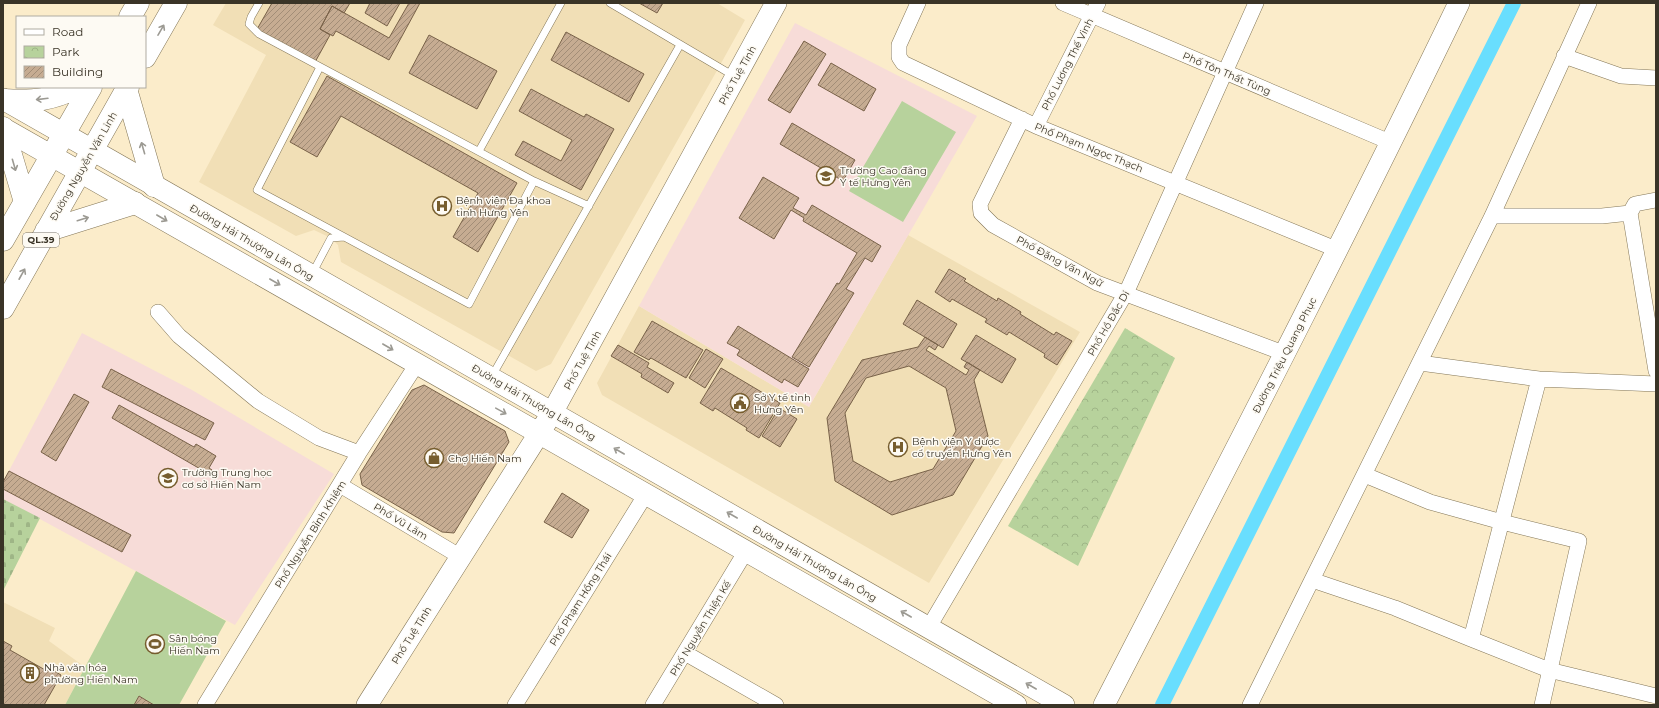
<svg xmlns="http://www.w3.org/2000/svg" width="1659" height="708" font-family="Montserrat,sans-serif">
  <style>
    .built { fill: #f1dfb6 }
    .education { fill: #f7dcd8 }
    .grass { fill: #b7d29c }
    .cemetery { fill: url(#cemetery-stones) }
    .park { fill: url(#park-crowns) }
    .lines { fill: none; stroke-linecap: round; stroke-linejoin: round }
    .canal { stroke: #69defe; stroke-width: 14 }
    .building { fill: url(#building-hatch); stroke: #796249; fill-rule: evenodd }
    .lane-casing { stroke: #847758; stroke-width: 8 }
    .street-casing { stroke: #847758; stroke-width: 16 }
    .secondary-casing { stroke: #847758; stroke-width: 22 }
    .highway-casing { stroke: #847758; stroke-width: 23 }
    .lane { stroke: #fff; stroke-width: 7 }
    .street { stroke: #fff; stroke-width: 15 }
    .secondary { stroke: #fff; stroke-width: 21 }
    .highway { stroke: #fff; stroke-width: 22 }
    .oneway { stroke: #9c9a93 }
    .labels { text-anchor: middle; stroke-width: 3; stroke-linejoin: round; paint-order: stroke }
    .shield { fill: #fdfaf3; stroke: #746f64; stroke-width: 1 }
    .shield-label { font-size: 9px; font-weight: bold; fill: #3a3427 }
    .street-label { font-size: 10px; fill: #3a3427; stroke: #fdfaf3 }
    .poi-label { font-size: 10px; fill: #3a3427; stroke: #fdfaf3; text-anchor: start }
  </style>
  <defs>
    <pattern id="cemetery-stones" width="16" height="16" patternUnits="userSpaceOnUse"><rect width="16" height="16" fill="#b7d29c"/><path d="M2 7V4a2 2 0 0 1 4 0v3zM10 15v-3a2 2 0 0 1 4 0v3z" fill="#9eb586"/></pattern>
    <pattern id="park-crowns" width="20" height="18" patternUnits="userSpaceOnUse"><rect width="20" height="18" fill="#b7d29c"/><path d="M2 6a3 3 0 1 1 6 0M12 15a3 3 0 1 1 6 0" fill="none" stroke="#9eb586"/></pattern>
    <pattern id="building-hatch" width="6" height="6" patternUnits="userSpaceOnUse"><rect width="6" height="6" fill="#c6ac92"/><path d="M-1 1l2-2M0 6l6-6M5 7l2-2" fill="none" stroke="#a28d77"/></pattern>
  </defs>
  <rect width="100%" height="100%" fill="#fbecca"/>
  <path class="built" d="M226,3H717L745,20L719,67L551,364L536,371L341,262L338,245L331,238L314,230L296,236L199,182L266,55L213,25Z
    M908,235L1080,332L929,583L602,395L597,383L639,306L809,407Z
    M3,602L55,628L49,641L85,667L65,705H3Z"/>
  <path class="education" d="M795,23L977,116L809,407L639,306Z
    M82,333L192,390L334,474L235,625L3,499V482Z"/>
  <path class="grass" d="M902,101L956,132L903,222L849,191Z
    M136,571L226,621L179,705H65Z"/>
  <path class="cemetery" d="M3,499L40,518L3,591Z"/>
  <path class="park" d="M1125,328L1175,358L1078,566L1008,526Z"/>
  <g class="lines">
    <path class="canal" d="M1162,705L1514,3"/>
  </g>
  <path class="building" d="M272,3H350L344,13L332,6L320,29L330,35L314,64L256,31Z
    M370,3H400L387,26L365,13Z
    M409,3H420L389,60L336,31L333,36L320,29L332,6L389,38Z
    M639,3H663L657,13Z
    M566,32L644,74L629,102L551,60Z
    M429,35L497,71L477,109L409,73Z
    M804,41L826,54L790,113L768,100Z
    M831,63L876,89L864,111L818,85Z
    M327,76L517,183L478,252L453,237L478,193L341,116L317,157L290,142Z
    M531,89L584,117L586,114L614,129L581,190L515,155L523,141L561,161L572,140L519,111Z
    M792,123L855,160L843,181L780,144Z
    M763,177L799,198L793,208L806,215L812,205L881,246L872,262L865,258L846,289L854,293L809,367L792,357L837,283L839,284L857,253L803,221L804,218L791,210L774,239L739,218Z
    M949,269L966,279L964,281L997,301L998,298L1021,312L1020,314L1054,335L1056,332L1072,341L1057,365L1044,357L1045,354L1009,332L1007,335L985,322L987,319L952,299L950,302L935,292Z
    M917,300L957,324L943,348L903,324Z
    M652,321L703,350L686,378L651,358L649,360L634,352Z
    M738,326L809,369L798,387L784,379L782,383L737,355L740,350L727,343Z
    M976,335L1016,359L1002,383L961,359Z
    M925,337L938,345L935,350L929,346L926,350L966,375L969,370L964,367L967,362L980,370L974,380L988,436L953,495L892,515L835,481L827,418L862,360L918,347ZM909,366L946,388L956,431L933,469L890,482L853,461L845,413L866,378Z
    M618,345L649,363L647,367L674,383L668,393L641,377L642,374L611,356Z
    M706,349L723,359L705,388L689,378Z
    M721,368L780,403L759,438L746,430L747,428L715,408L713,411L700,403Z
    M111,369L214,423L205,440L102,387Z
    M424,385L505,431L509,442L454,533L442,532L362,485L360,474L412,390Z
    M74,394L89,402L56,461L41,452Z
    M119,405L194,447L196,444L216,456L209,468L212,470L209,474L112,418Z
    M779,408L797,419L780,447L762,436Z
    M9,471L131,535L122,552L3,489V482Z
    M562,493L589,510L572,538L544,522Z
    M3,641L12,646L10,650L47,671L49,668L61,675L44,705H3Z
    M139,696L154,705H134Z"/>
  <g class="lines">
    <g class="lane-casing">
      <path id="lane" d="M259,3L251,17L249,24L259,34L534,181L589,206
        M610,3L734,76
        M320,67L257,190L469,304L534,181
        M479,151L561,3
        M312,274L331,238L344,237
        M492,376L680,45"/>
    </g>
    <g class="street-casing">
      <path id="street" d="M918,3L899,45V57L903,63L1036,126L1338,250
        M1063,3L1392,143
        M1564,56L1621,76L1656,78
        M1022,119L980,204L981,213L993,225L1097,283L1286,354
        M1036,126L1098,3
        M1656,200L1635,204L1630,213L1656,371
        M1492,216H1602L1630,213
        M158,312L179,336L258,401L319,438L359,453
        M1420,363L1539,379L1656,384
        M1539,379L1471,639L1549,670L1656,696
        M1365,475L1430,502L1502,522L1579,541L1542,705
        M340,485L461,557
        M1312,580L1395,608L1471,639
        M929,627L1127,291L1256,3
        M685,653L776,705
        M205,705L359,453L417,364
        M515,705L646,494
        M653,705L746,551
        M1250,705L1492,216L1589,3"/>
    </g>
    <g class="secondary-casing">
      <path id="secondary" d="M3,99L1064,705
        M3,128L1016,705
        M367,705L552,413L776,3
        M1104,705C1224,472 1345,239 1459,3"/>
    </g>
    <g class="highway-casing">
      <path id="highway" d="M130,17L138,3
        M145,57L176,3
        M126,89L154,186
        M4,100C34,102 51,100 78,87
        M3,128L25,202
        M46,231L135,203
        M3,240L91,87
        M3,308L128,87"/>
    </g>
    <use href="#lane" class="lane"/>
    <use href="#street" class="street"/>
    <use href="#secondary" class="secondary"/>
    <use href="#highway" class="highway"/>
  </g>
  <defs><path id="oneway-shaft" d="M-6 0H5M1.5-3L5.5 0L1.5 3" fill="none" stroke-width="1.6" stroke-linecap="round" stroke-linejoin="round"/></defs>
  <g class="oneway">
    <use href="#oneway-shaft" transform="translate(161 30) rotate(-60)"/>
    <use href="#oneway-shaft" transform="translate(42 99) rotate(173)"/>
    <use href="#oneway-shaft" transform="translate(143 148) rotate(-106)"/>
    <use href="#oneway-shaft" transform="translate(14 165) rotate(74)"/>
    <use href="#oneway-shaft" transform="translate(162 218) rotate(30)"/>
    <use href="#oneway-shaft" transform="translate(83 219) rotate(-17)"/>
    <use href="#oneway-shaft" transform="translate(22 274) rotate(-61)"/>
    <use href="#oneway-shaft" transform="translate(275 282) rotate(30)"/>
    <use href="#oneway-shaft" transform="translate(388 347) rotate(30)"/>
    <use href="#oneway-shaft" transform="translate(501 411) rotate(29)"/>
    <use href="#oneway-shaft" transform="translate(619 451) rotate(-150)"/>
    <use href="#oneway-shaft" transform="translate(732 515) rotate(-150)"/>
    <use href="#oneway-shaft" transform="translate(906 614) rotate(-150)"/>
    <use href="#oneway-shaft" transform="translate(1031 686) rotate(-150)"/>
  </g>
  <defs>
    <g id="university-ring" transform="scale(1)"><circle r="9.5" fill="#fdfaf3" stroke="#765d2e" stroke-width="1.5"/><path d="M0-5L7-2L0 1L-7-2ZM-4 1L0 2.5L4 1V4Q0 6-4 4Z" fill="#765d2e"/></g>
    <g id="hospital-ring" transform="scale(1)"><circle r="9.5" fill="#fdfaf3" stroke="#765d2e" stroke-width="1.5"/><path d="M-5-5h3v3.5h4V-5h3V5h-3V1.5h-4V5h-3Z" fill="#765d2e"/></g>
    <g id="civic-ring" transform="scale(1)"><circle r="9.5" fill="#fdfaf3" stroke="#765d2e" stroke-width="1.5"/><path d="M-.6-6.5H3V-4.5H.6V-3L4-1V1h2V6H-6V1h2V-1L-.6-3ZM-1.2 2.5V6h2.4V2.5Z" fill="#765d2e"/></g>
    <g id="shop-ring" transform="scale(1)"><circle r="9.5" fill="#fdfaf3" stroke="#765d2e" stroke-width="1.5"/><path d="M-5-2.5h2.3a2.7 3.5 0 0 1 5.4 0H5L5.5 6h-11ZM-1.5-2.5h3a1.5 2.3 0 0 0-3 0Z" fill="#765d2e"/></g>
    <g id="school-ring" transform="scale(1)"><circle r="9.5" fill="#fdfaf3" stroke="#765d2e" stroke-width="1.5"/><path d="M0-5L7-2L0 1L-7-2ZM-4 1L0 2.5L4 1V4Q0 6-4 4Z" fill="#765d2e"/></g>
    <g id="stadium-ring" transform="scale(1)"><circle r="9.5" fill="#fdfaf3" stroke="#765d2e" stroke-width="1.5"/><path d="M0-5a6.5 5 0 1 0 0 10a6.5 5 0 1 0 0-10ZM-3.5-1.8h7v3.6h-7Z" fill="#765d2e"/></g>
    <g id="building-ring" transform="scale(1)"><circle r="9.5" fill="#fdfaf3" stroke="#765d2e" stroke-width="1.5"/><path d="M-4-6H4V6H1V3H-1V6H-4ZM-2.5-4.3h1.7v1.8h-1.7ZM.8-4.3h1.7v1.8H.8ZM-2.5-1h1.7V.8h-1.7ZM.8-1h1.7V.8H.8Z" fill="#765d2e"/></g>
  </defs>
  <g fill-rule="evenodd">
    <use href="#university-ring" x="826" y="176"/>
    <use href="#hospital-ring" x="442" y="206"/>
    <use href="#civic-ring" x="740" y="403"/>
    <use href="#hospital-ring" x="898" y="447"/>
    <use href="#shop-ring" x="434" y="458"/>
    <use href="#school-ring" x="168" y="478"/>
    <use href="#stadium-ring" x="155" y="644"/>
    <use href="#building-ring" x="30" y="673"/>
  </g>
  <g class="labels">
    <rect class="shield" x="23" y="233" width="36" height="14" rx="3"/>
    <g class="shield-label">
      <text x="41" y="243">QL.39</text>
    </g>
    <g class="street-label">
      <text transform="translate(1067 64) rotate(-63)" y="4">Phố Lương Thế Vinh</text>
      <text transform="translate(1227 73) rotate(23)" y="4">Phố Tôn Thất Tùng</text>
      <text transform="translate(737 75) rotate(-61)" y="4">Phố Tuệ Tĩnh</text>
      <text transform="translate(1089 147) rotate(22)" y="4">Phố Phạm Ngọc Thạch</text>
      <text transform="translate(83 166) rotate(-60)" y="4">Đường Nguyễn Văn Linh</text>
      <text transform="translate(252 242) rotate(30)" y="4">Đường Hải Thượng Lãn Ông</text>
      <text transform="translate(1060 261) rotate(28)" y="4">Phố Đặng Văn Ngữ</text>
      <text transform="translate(1108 323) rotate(-60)" y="4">Phố Hồ Đắc Di</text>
      <text transform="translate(1284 355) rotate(-63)" y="4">Đường Triệu Quang Phục</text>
      <text transform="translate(582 360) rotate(-61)" y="4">Phố Tuệ Tĩnh</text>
      <text transform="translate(534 402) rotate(30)" y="4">Đường Hải Thượng Lãn Ông</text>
      <text transform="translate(401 521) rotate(31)" y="4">Phố Vũ Lãm</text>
      <text transform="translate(310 534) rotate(-58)" y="4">Phố Nguyễn Bỉnh Khiêm</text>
      <text transform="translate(815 563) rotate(30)" y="4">Đường Hải Thượng Lãn Ông</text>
      <text transform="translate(580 599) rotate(-58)" y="4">Phố Phạm Hồng Thái</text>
      <text transform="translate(700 628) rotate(-59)" y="4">Phố Nguyễn Thiện Kế</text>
      <text transform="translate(411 635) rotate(-58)" y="4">Phố Tuệ Tĩnh</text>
    </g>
    <g class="poi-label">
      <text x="840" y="174">Trường Cao đẳng<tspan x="840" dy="12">Y tế Hưng Yên</tspan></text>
      <text x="456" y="204">Bệnh viện Đa khoa<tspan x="456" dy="12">tỉnh Hưng Yên</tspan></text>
      <text x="754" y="401">Sở Y tế tỉnh<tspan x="754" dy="12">Hưng Yên</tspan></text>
      <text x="912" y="445">Bệnh viện Y dược<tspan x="912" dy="12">cổ truyền Hưng Yên</tspan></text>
      <text x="448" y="462">Chợ Hiến Nam</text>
      <text x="182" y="476">Trường Trung học<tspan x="182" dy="12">cơ sở Hiến Nam</tspan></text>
      <text x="169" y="642">Sân bóng<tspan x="169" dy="12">Hiến Nam</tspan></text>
      <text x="44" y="671">Nhà văn hóa<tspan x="44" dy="12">phường Hiến Nam</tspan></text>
    </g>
  </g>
  <rect width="1659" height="708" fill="none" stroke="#3a3427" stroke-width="8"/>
  <rect x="16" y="16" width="130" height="72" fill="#fdfaf3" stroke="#afaba1"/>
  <rect x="24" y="29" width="20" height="6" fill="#ffffff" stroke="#afaba1"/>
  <text x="52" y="36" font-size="12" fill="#3a3427">Road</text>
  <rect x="24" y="46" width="20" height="12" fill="url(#park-crowns)" stroke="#afaba1"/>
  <text x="52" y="56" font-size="12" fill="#3a3427">Park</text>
  <rect x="24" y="66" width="20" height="12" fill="url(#building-hatch)" stroke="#afaba1"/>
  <text x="52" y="76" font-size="12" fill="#3a3427">Building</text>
</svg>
